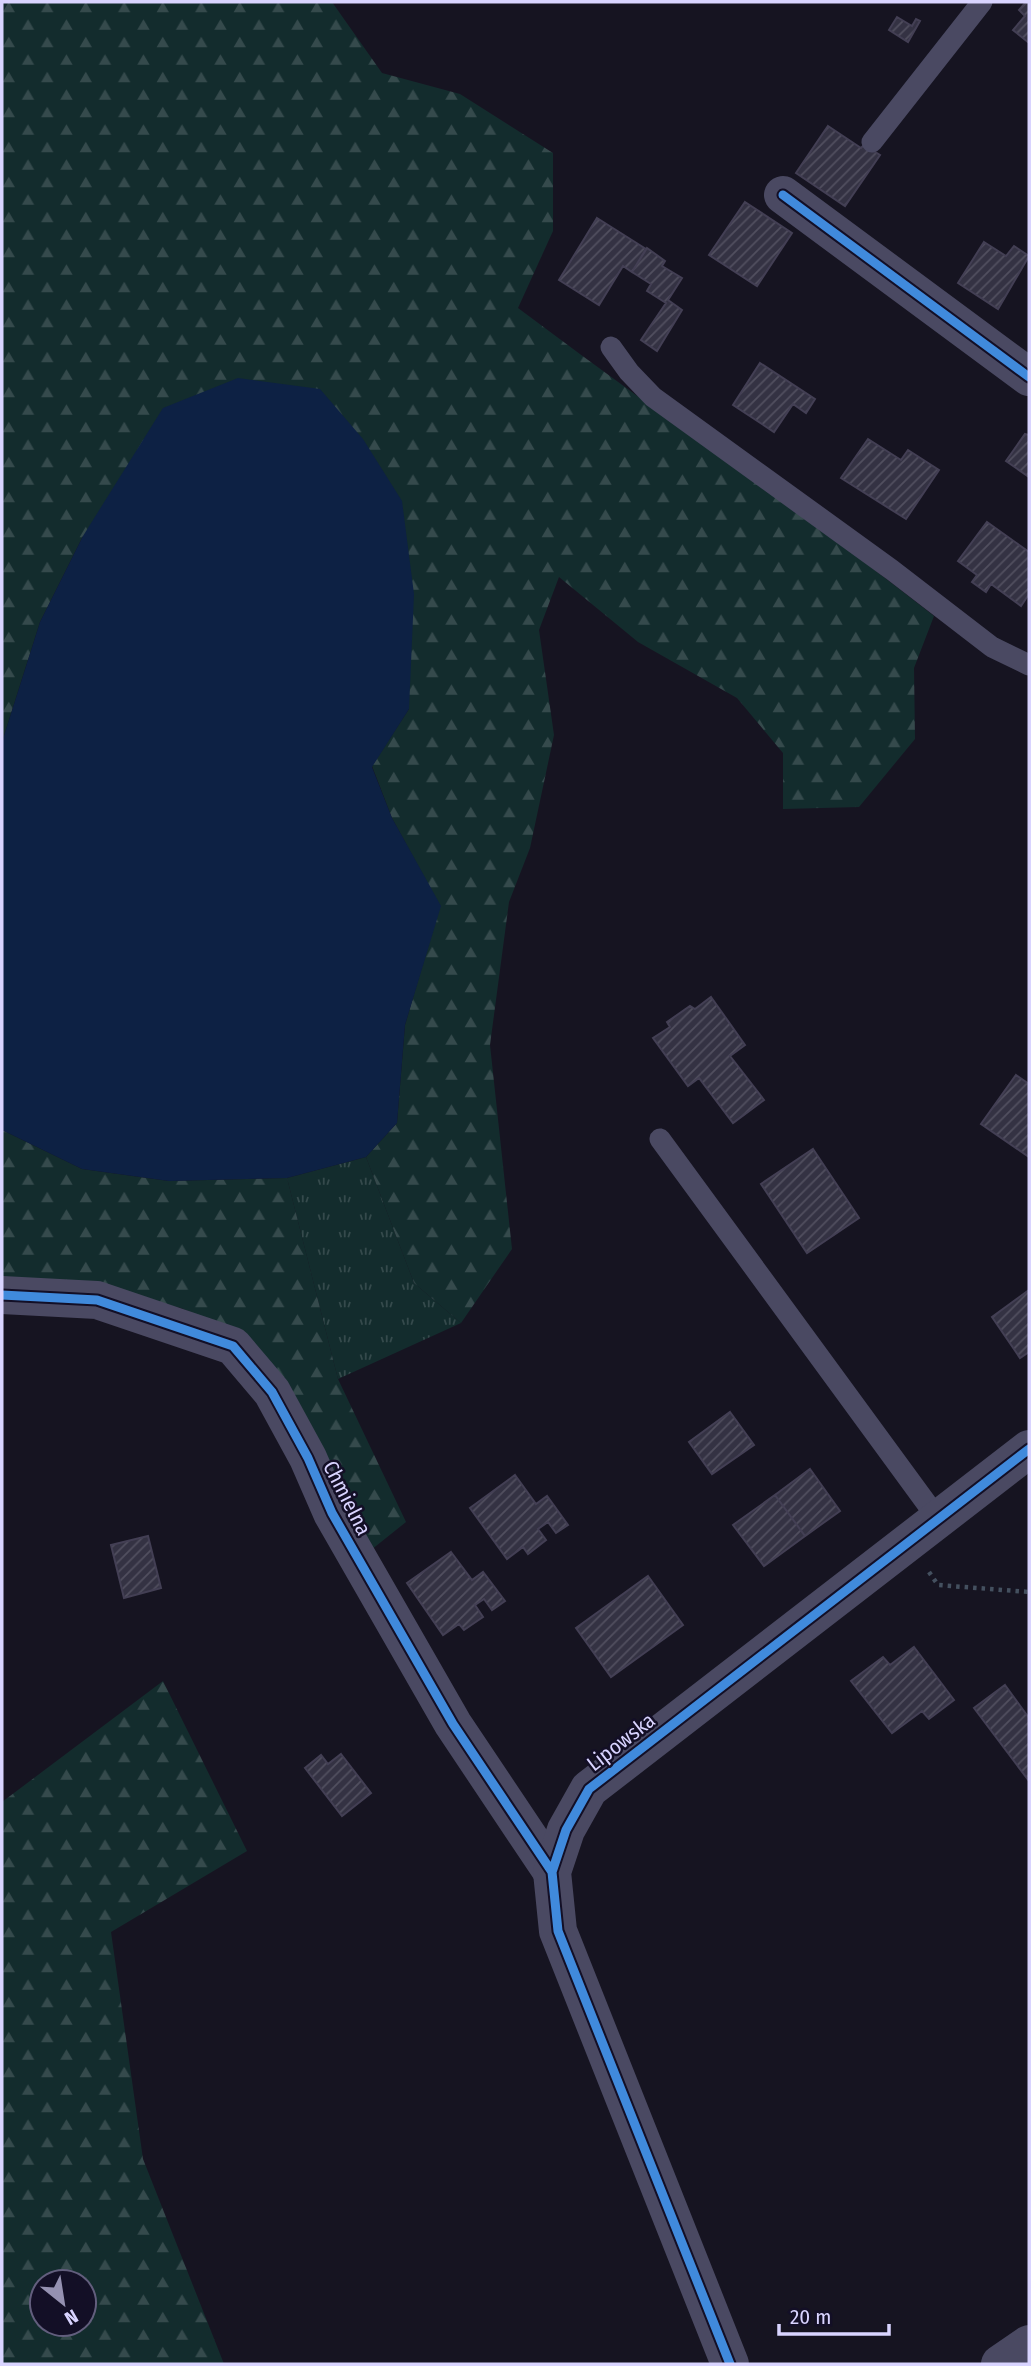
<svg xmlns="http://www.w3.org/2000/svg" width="1031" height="2366" font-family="'Fira Sans Condensed',sans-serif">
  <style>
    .grass { fill: url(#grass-tufts) }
    .forest { fill: url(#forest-firs); fill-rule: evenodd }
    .water { fill: #0d2144 }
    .building { fill: url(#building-hatch); stroke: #433f54; stroke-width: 2 }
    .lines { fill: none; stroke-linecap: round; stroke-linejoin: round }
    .path { stroke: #44505f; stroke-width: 4.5; stroke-dasharray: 3.5 5; stroke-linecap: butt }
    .service { stroke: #4a4962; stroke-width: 21 }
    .minor { stroke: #4a4962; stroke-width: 38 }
    .tertiary { stroke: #4a4962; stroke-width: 38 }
    .cycleway-casing { stroke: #130f26; stroke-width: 13 }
    .cycleway { stroke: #408adc; stroke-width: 9 }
    .labels { text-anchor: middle; stroke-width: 5; stroke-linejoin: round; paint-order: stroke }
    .street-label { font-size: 21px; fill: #d9d4ff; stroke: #130f26 }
  </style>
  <defs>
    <pattern id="grass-tufts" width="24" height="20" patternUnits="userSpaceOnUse" patternTransform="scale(1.75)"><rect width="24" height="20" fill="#132c2d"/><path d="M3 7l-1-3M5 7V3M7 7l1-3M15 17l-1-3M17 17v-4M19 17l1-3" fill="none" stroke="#354a4c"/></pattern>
    <pattern id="forest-firs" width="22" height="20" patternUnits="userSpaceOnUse" patternTransform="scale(1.75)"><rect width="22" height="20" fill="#132c2d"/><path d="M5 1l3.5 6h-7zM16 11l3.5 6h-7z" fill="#354a4c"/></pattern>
    <pattern id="building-hatch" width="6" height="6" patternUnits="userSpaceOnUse" patternTransform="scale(1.75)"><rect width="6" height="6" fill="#343243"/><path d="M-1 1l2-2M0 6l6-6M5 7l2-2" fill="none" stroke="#514f5f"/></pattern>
  </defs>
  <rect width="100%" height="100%" fill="#161421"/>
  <path class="grass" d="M366,1157L414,1283L461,1323L338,1379L287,1178Z"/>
  <path class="forest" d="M2,2H332L382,73L460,94L553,153V231L518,308C656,412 798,509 934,616L914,668L915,739L859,807L783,809V753L737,698L638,642L559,577L539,630L554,735L530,848L509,902L490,1045L512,1249L461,1323L414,1283L366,1157L397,1123L405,1025L440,906L392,818L372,766L409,709L83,536L40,622L2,742Z
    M2,1130L82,1169L169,1181L287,1178L338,1379L406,1522L371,1550L223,1326L181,1308L95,1291L2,1280Z
    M163,1681L247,1851L111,1932L143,2159L224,2364H2V1802ZM42,2282H84V2324H42Z"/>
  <path class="water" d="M238,378L320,389L363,439L402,501L414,594L409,709L372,767L392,818L441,906L405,1025L397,1123L366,1157L287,1178L169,1181L82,1169L2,1130V742L40,622L83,536L163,408Z"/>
  <path class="building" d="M1026,2H1029V43L1013,30L1025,16L1019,10Z
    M897,17L912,26L916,19L920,21L908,42L889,30Z
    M828,126L861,148L864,145L880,155L845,206L796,173Z
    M745,202L792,233L757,286L709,255Z
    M597,218L646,249L632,272L623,266L599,305L559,280Z
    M984,242L1006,256L1014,246L1029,256L998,309L958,283Z
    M647,248L665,261L662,266L682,278L668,300L682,310L657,351L641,340L666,303L647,291L651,284L632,272Z
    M760,363L815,399L806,413L793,404L774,432L733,405Z
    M1025,434L1029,435V477L1006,461Z
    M868,439L901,460L908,450L939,470L906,519L841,478Z
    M987,522L1029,552V594L1021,606L991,584L986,592L972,582L977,575L958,561Z
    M711,997L745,1045L730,1056L764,1100L733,1123L699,1078L688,1086L653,1038L670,1027L667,1022L690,1006L695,1009Z
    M1016,1075L1029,1084V1157L981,1124Z
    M813,1149L859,1218L807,1253L761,1184Z
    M1029,1290V1352L1020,1358L992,1317Z
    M730,1412L754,1445L712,1474L689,1442Z
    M810,1469L840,1511L805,1536L775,1495Z
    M515,1475L536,1504L547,1496L568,1525L556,1533L548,1522L538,1529L546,1540L528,1554L523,1547L507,1559L470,1508Z
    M775,1495L805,1536L764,1566L733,1525Z
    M148,1536L161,1588L124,1598L111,1545Z
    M451,1552L472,1580L483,1572L505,1601L492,1610L484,1599L475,1605L483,1617L464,1630L459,1624L443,1635L407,1583Z
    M648,1576L683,1625L611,1677L576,1628Z
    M914,1647L954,1700L929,1719L922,1711L892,1733L851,1681L883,1657L890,1665Z
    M1005,1685L1029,1718V1781L974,1708Z
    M341,1754L371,1793L342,1816L305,1768L321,1755L328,1764Z"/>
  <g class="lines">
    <path class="path" d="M929,1572L938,1585L1029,1592"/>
    <path class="service" d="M872,142L982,2
      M611,347L629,372L653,397L892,570L992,647L1029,665
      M660,1139L938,1519"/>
    <path class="minor" d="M783,195L1029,377
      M2,1295L97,1300L233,1346L272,1392L308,1458L332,1513L453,1724L552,1872
      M1000,2364L1029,2344"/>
    <path class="tertiary" d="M730,2364L558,1931L552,1872L566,1830L589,1789L1029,1449"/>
    <g class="cycleway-casing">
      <path id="cycleway" d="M783,195L1029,377
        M2,1295L97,1300L233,1346L272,1392L308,1458L332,1513L453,1724L552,1872
        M730,2364L558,1931L552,1872L566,1830L589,1789L1029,1449"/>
    </g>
    <use href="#cycleway" class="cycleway"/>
  </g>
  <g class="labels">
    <g class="street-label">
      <text transform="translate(347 1498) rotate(63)" y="7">Chmielna</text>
      <text transform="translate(621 1742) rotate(-38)" y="7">Lipowska</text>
    </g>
  </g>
  <rect width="1031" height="2366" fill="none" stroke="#d9d4ff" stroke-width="7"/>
  <g transform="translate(63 2303) rotate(150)"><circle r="33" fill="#130f26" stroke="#625e7d" stroke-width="2"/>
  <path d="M0-5L12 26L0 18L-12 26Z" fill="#9591b1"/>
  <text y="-10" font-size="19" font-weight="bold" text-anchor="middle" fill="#d9d4ff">N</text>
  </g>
  <path d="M779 2324v10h110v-10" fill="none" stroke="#d9d4ff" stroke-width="3.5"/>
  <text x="790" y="2324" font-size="21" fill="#d9d4ff" stroke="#130f26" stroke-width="5" paint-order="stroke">20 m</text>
</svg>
